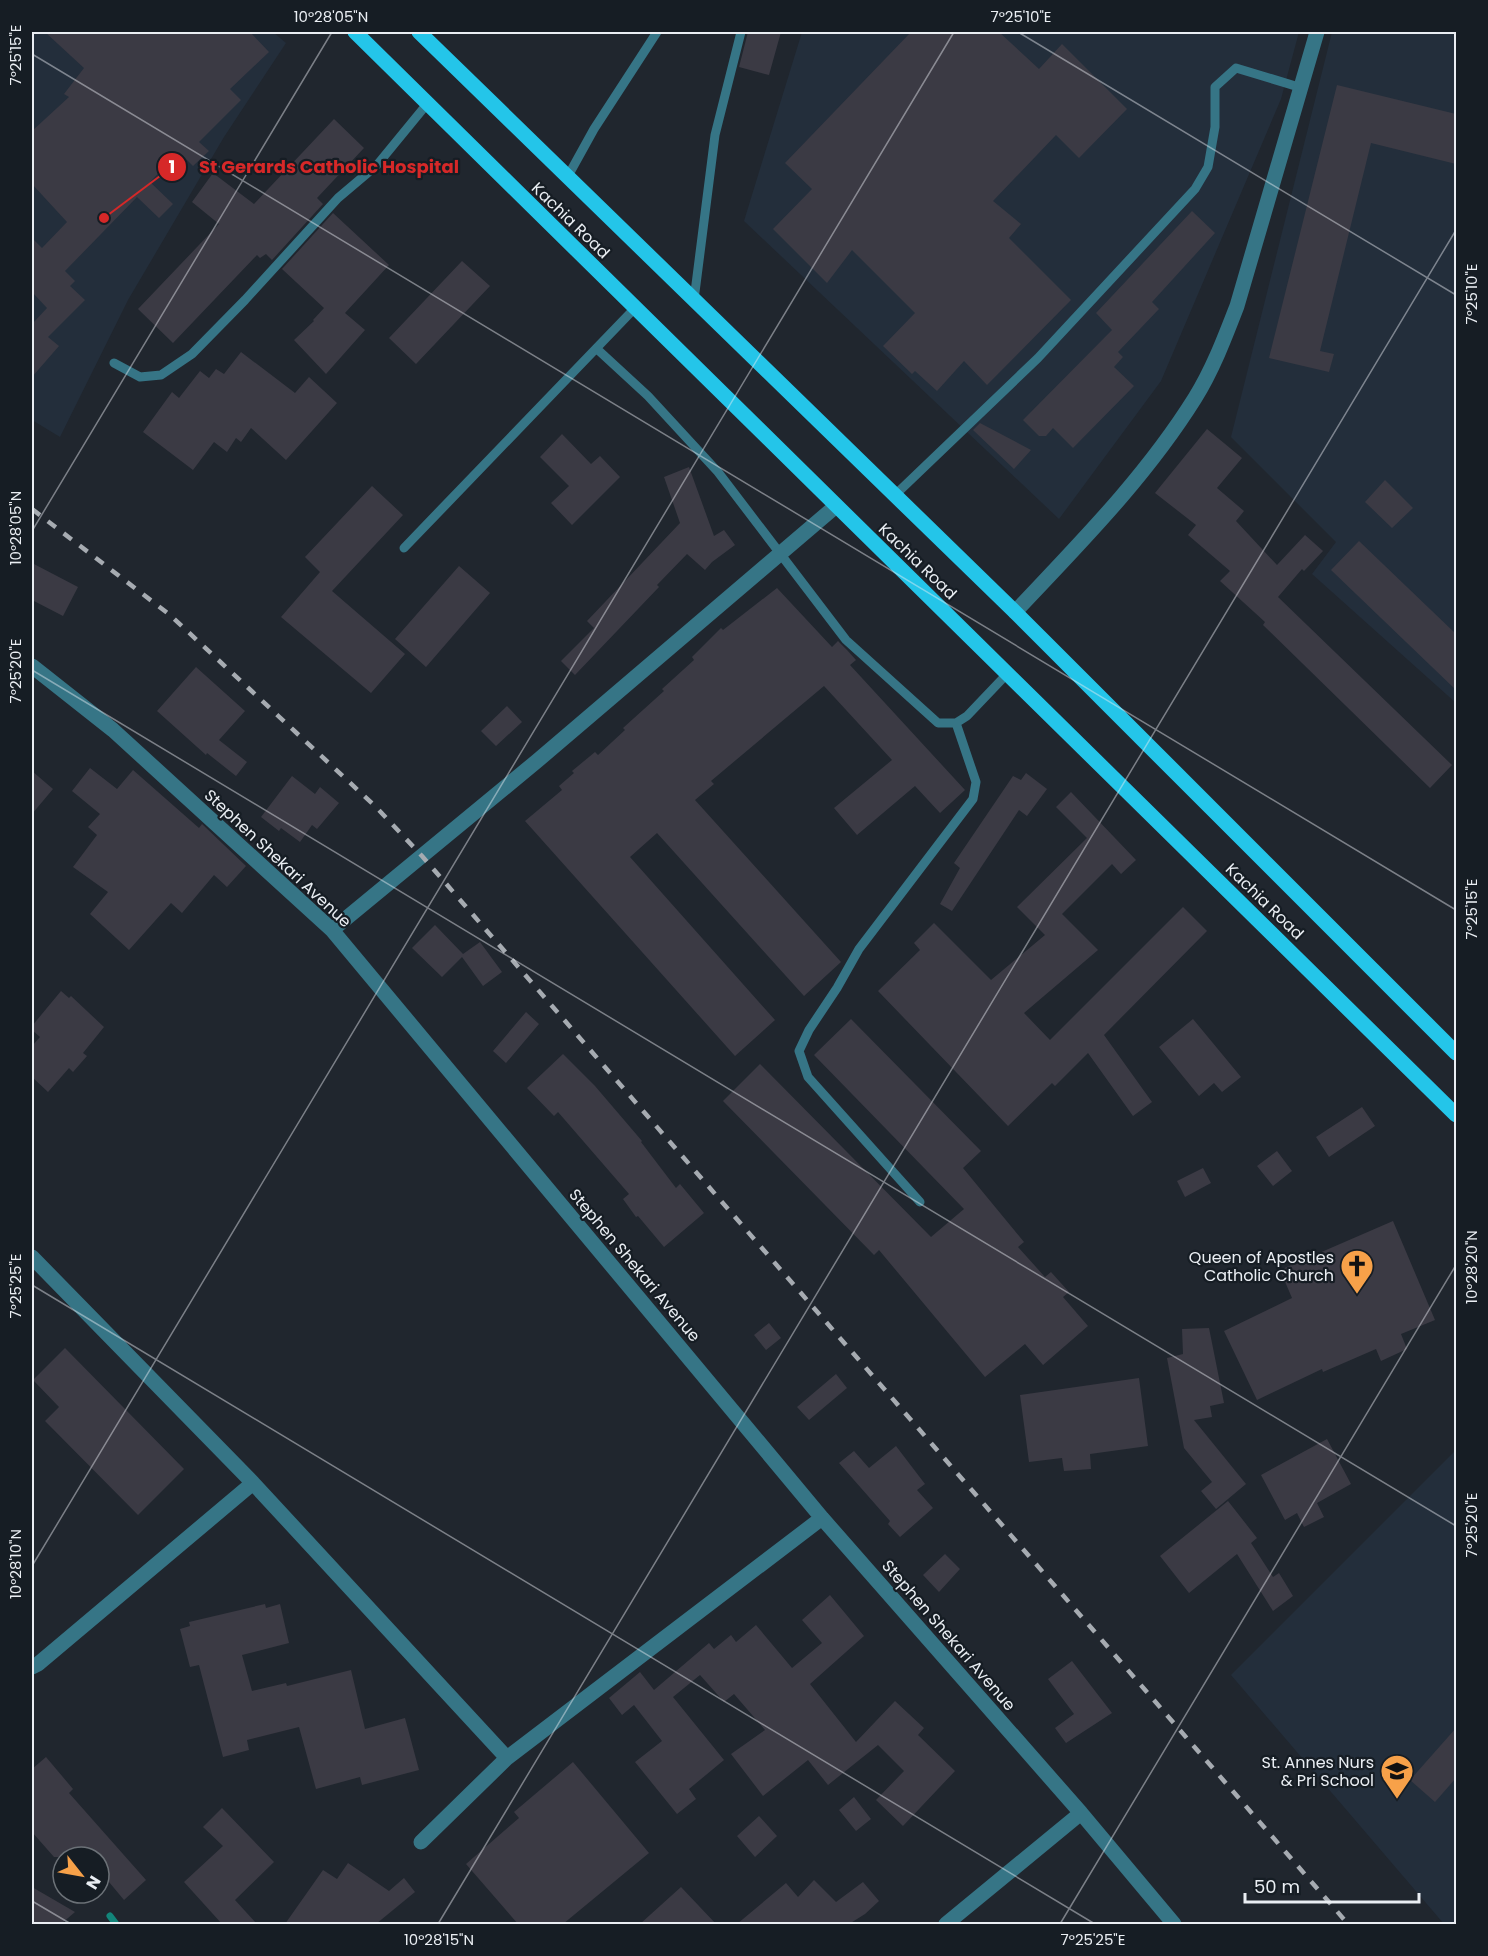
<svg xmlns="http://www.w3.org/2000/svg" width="1488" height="1956" font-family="Poppins,sans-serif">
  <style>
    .built { fill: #232e3b }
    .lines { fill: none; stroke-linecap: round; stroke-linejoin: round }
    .stream { stroke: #128479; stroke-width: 7 }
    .building { fill: #3b3a44 }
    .service { stroke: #367586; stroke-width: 9 }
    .minor { stroke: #367586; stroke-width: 15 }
    .primary { stroke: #24c5e9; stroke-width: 15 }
    .rail { stroke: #a6abb1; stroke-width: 4.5; stroke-dasharray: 10 10; stroke-linecap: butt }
    .ticks { fill: none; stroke: #eaeef3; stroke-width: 1.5; stroke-opacity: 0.45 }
    .labels { text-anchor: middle; stroke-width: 4.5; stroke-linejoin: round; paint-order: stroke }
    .street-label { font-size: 16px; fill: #eaeef3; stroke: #161d24 }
    .poi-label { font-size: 16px; fill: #eaeef3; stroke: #161d24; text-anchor: end }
    .leader { fill: none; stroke: #d62828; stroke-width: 2 }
    .callout-dot { fill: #d62828; stroke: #161d24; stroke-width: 2 }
    .mark-label { font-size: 18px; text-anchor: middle; font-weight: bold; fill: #fff }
    .callout-label { font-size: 18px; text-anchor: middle; font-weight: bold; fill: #d62828; stroke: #161d24; stroke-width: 4.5; stroke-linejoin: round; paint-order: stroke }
    .neatline { fill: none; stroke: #eaeef3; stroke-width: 2 }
    .ticks-label { font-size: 15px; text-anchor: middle; fill: #eaeef3 }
  </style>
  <rect width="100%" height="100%" fill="#20262e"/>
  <path class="built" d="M32,32H273L286,43L224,137L128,300L60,437L32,420Z
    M802,32H1299L1281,99L1161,381L1059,519L744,221Z
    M1332,32H1456V703L1312,574L1336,542L1231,437Z
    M1456,1450V1924H1444L1231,1675Z"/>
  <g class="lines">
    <path class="stream" d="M110,1916L116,1924"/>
  </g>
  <path class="building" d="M45,32H250L269,52L230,89L241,100L199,142L209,151L193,166L179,152L150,182L173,204L159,218L137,197L65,271L75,281L70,286L85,300L48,337L59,346L32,377V322L33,323L47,308L32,292V238L42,248L67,222L32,184V131L69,97L64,94L84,68Z
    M748,32H781L769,75L739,67Z
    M911,32H999L1039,69L1062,44L1127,109L1079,158L1056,135L993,201L1021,224L1009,238L1071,300L987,385L964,361L937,391L915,371L912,374L883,346L915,313L852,250L827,283L773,229L812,189L785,163Z
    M1337,85L1456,114V164L1371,143L1320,351L1334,354L1329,372L1269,358Z
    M334,119L364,148L317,198L323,204L272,260L266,254L260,258L257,255L173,343L138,309L219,224L192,202L213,173L254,204Z
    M1192,211L1215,233L1152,302L1159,309L1118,352L1123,357L1114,367L1134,386L1073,448L1053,428L1046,436H1039L1023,420L1112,330L1096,313Z
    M333,213L389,265L345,313L365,330L326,374L294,340L314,321L313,320L324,308L282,269Z
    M462,261L490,286L416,364L389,338Z
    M241,352L295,393L309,377L337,403L286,460L251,428L241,442L236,438L227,452L214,442L193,470L143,432L172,392L179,398L200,371L209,378L216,369L224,374Z
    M980,423L1031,450L1014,469L973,430Z
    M1207,429L1242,458L1217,488L1244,511L1236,521L1277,565L1305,535L1323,551L1304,571L1302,569L1278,597L1452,765L1430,788L1263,625L1265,622L1220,581L1230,571L1188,535L1196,525L1155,493Z
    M562,434L591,464L600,456L620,477L572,525L551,503L569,486L540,457Z
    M689,467L714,536L724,530L735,545L712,562L705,570L687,554L657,585L659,587L575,675L561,661L594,628L587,621L680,523L664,477Z
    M1385,480L1413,508L1392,528L1365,502Z
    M372,486L403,515L332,591L405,654L371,693L281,617L320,572L305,557Z
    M1359,541L1456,634V690L1331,570Z
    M32,563L78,587L63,616L32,600Z
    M459,566L490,593L426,667L395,639Z
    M777,588L832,647L838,641L847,650L856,660L850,665L965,790L940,813L915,786L857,835L834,808L892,760L824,686L711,781L714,784L695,800L841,962L804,996L657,833L630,857L775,1020L735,1056L525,821L562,790L559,786L574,773L572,771L595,752L598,755L625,730L623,728L664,691L662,689L694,660L692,657L721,628L723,630Z
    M196,667L245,711L219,740L247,762L236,776L207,753L206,755L157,711Z
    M507,706L522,722L496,746L481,731Z
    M90,768L117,789L133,770L199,828L202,824L246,866L227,887L214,875L182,913L171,903L129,950L90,914L108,892L73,867L97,835L88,827L100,814L72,791Z
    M32,771L53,789L32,814Z
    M1026,773L1047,789L1027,816L1019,810L952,911L940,904L960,868L954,863L1013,776L1021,780Z
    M292,776L315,794L320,787L339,803L317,829L312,825L300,842L281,828L279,831L261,817Z
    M1071,792L1136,860L1121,874L1112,864L1062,914L1098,950L1024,1013L1050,1040L1183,907L1207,931L1104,1035L1152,1102L1133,1116L1088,1053L1055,1086L1052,1083L1008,1126L878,991L920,950L914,943L934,923L991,980L1045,935L1017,907L1087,838L1056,807Z
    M435,925L463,954L480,942L502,972L483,986L462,957L442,977L412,948Z
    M61,991L69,998L71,996L104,1027L83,1053L87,1056L73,1072L69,1068L48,1092L32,1077V1046L40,1037L32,1030V1026Z
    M526,1012L539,1024L506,1063L493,1051Z
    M851,1019L981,1151L963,1168L1024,1242L1018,1247L1045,1277L1051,1272L1069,1292L1063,1297L1088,1326L1043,1365L1025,1344L985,1377L879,1250L874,1255L723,1101L760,1064L931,1237L964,1209L814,1055Z
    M1193,1019L1241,1077L1222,1092L1214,1083L1199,1096L1159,1047Z
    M563,1054L595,1086L642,1141L641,1142L676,1188L680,1184L704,1213L664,1247L638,1216L636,1217L623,1199L629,1194L558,1112L554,1116L527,1088Z
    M1362,1107L1375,1126L1329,1157L1316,1137Z
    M1277,1151L1292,1171L1273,1186L1257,1166Z
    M1203,1168L1211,1183L1185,1197L1177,1181Z
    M1393,1221L1435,1320L1401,1334L1407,1349L1381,1361L1376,1349L1323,1372L1322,1369L1257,1400L1224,1331L1292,1298L1280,1270Z
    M769,1323L781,1338L766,1350L754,1335Z
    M1209,1328L1224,1403L1210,1406L1212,1417L1194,1420L1246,1484L1216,1509L1201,1491L1212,1482L1184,1448L1167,1358L1183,1354L1182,1329Z
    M65,1348L184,1469L138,1515L45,1421L59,1407L33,1380Z
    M836,1374L847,1388L809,1420L797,1407Z
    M1139,1378L1148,1446L1090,1454L1091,1469L1064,1471L1062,1458L1029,1462L1020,1395Z
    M1327,1439L1351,1484L1317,1503L1324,1517L1304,1527L1297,1513L1285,1520L1261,1475Z
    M896,1446L925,1484L917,1490L933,1508L900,1537L888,1524L890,1521L839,1463L854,1451L869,1468Z
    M1228,1501L1257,1538L1251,1543L1273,1577L1279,1573L1293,1596L1273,1611L1237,1554L1189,1593L1160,1556Z
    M945,1554L960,1569L939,1592L923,1575Z
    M830,1595L864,1636L810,1684L856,1742L895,1701L924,1728L918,1735L955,1771L903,1826L876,1800L904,1771L878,1745L828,1785L808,1760L763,1796L731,1754L765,1730L734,1694L724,1702L700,1675L673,1697L724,1760L689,1789L696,1799L677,1814L635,1762L662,1741L634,1705L622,1715L609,1698L640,1672L654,1690L709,1643L714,1649L731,1635L736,1642L756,1625L792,1668L822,1643L802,1620Z
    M265,1604L266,1608L280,1604L289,1643L242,1655L252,1691L286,1683L287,1686L351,1670L365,1729L405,1718L419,1770L362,1785L360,1777L316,1789L299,1727L247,1740L249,1750L223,1757L199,1665L190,1667L180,1629L190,1626L189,1622Z
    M1072,1661L1112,1713L1066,1743L1055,1728L1074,1714L1048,1679Z
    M1456,1728V1778L1435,1802L1410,1780Z
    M46,1757L73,1789L69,1793L146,1880L124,1900L109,1882L99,1891V1857H54L32,1832V1769Z
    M573,1762L649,1853L563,1924H518L466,1864L519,1818L514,1812Z
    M854,1797L871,1819L856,1831L839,1810Z
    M222,1808L274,1862L235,1900L257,1924H222L184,1882L223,1846L203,1827Z
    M759,1816L777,1836L755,1857L737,1836Z
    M348,1863L389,1891L404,1878L415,1892L376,1924H285L323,1870L337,1879Z
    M814,1880L836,1902L863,1882L879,1901L865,1914L849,1924H737L786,1883L798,1897Z
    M32,1887L75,1912L61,1924H32Z
    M681,1887L716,1924H640Z"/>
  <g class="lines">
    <path class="service" d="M568,176L594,129L657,32
      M694,300L715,135L741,32
      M597,349L648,396L718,472L846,640L938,723H956L967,716L1007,674
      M114,363L140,377L161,375L192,354L245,300L338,198L377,165L427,104
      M895,495L1038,358L1195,189L1208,167L1215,127V87L1236,68L1302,88
      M404,548L635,308
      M920,1202L808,1077L799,1051L809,1030L837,988L859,949L973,799L976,782L956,723"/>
    <path class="minor" d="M1015,612C1079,544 1145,478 1195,398C1213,369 1225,337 1237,306L1317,32
      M32,666L113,730L332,930L822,1518L1081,1813L1174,1924
      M332,930L537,761L836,506
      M32,1257L253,1483L507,1758
      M32,1667L38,1664L253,1483
      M421,1842L507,1758L822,1518
      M946,1924L1081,1813"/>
    <path class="primary" d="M355,32L1456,1115
      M419,32L1015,612L1456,1053"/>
    <path class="rail" d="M32,509L170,615L376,807L422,856L1348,1924"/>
  </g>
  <path class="ticks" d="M1018,32L1456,295M32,54L1456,910M32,531L332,32M32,670L1456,1526M32,1285L1095,1924M32,1566L954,32M32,1901L71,1924M438,1924L1456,230M1060,1924L1456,1265"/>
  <defs>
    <g id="church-pin" transform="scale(1.725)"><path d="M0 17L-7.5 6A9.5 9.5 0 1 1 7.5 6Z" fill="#f7a149" stroke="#161d24"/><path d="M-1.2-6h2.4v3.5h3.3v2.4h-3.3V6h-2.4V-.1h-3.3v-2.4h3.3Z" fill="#111"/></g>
    <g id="school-pin" transform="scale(1.725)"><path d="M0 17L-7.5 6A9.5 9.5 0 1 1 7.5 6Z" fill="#f7a149" stroke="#161d24"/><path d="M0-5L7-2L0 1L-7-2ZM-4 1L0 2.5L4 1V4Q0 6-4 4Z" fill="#111"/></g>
  </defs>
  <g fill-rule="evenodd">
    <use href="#church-pin" x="1357" y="1266"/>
    <use href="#school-pin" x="1397" y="1771"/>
  </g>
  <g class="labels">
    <g class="street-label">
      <text transform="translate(571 220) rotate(44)" y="6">Kachia Road</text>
      <text transform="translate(918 561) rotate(44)" y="6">Kachia Road</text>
      <text transform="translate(278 858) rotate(43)" y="6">Stephen Shekari Avenue</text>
      <text transform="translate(1265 901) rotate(44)" y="6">Kachia Road</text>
      <text transform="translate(635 1265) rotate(50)" y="6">Stephen Shekari Avenue</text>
      <text transform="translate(949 1635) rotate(49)" y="6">Stephen Shekari Avenue</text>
    </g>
    <g class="poi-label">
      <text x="1334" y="1263">Queen of Apostles<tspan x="1334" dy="18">Catholic Church</tspan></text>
      <text x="1374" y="1768">St. Annes Nurs<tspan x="1374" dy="18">&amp; Pri School</tspan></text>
    </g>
  </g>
  <path class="leader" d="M104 218L172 167"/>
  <g class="callout-dot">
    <circle cx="104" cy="218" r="6"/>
    <circle cx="172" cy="167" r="15"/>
  </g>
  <g class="mark-label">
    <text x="172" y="173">1</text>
  </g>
  <g class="callout-label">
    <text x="329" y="173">St Gerards Catholic Hospital</text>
  </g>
  <rect width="1488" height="1956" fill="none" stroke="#161d24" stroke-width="66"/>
  <g transform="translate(81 1875) rotate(121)"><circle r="28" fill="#161d24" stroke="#6b7177" stroke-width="1.5"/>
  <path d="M0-4.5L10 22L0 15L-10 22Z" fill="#f7a149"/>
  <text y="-9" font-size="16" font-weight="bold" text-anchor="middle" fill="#eaeef3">N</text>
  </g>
  <path d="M1245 1893v9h174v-9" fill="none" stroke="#eaeef3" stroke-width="3"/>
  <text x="1254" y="1893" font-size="18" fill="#eaeef3" stroke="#161d24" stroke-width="4.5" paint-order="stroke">50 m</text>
  <rect x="33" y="33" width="1422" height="1890" class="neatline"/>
  <g class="ticks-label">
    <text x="331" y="22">10°28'05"N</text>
    <text x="1021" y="22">7°25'10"E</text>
    <text transform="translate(16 55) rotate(-90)" y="5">7°25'15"E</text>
    <text transform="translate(1472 294) rotate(-90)" y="5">7°25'10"E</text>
    <text transform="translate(16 528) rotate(-90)" y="5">10°28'05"N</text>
    <text transform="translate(16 671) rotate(-90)" y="5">7°25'20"E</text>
    <text transform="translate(1472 909) rotate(-90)" y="5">7°25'15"E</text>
    <text transform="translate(1472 1267) rotate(-90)" y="5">10°28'20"N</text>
    <text transform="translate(16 1286) rotate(-90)" y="5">7°25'25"E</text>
    <text transform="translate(1472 1525) rotate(-90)" y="5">7°25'20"E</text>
    <text transform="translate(16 1564) rotate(-90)" y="5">10°28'10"N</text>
    <text x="439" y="1945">10°28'15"N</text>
    <text x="1093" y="1945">7°25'25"E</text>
  </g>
</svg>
